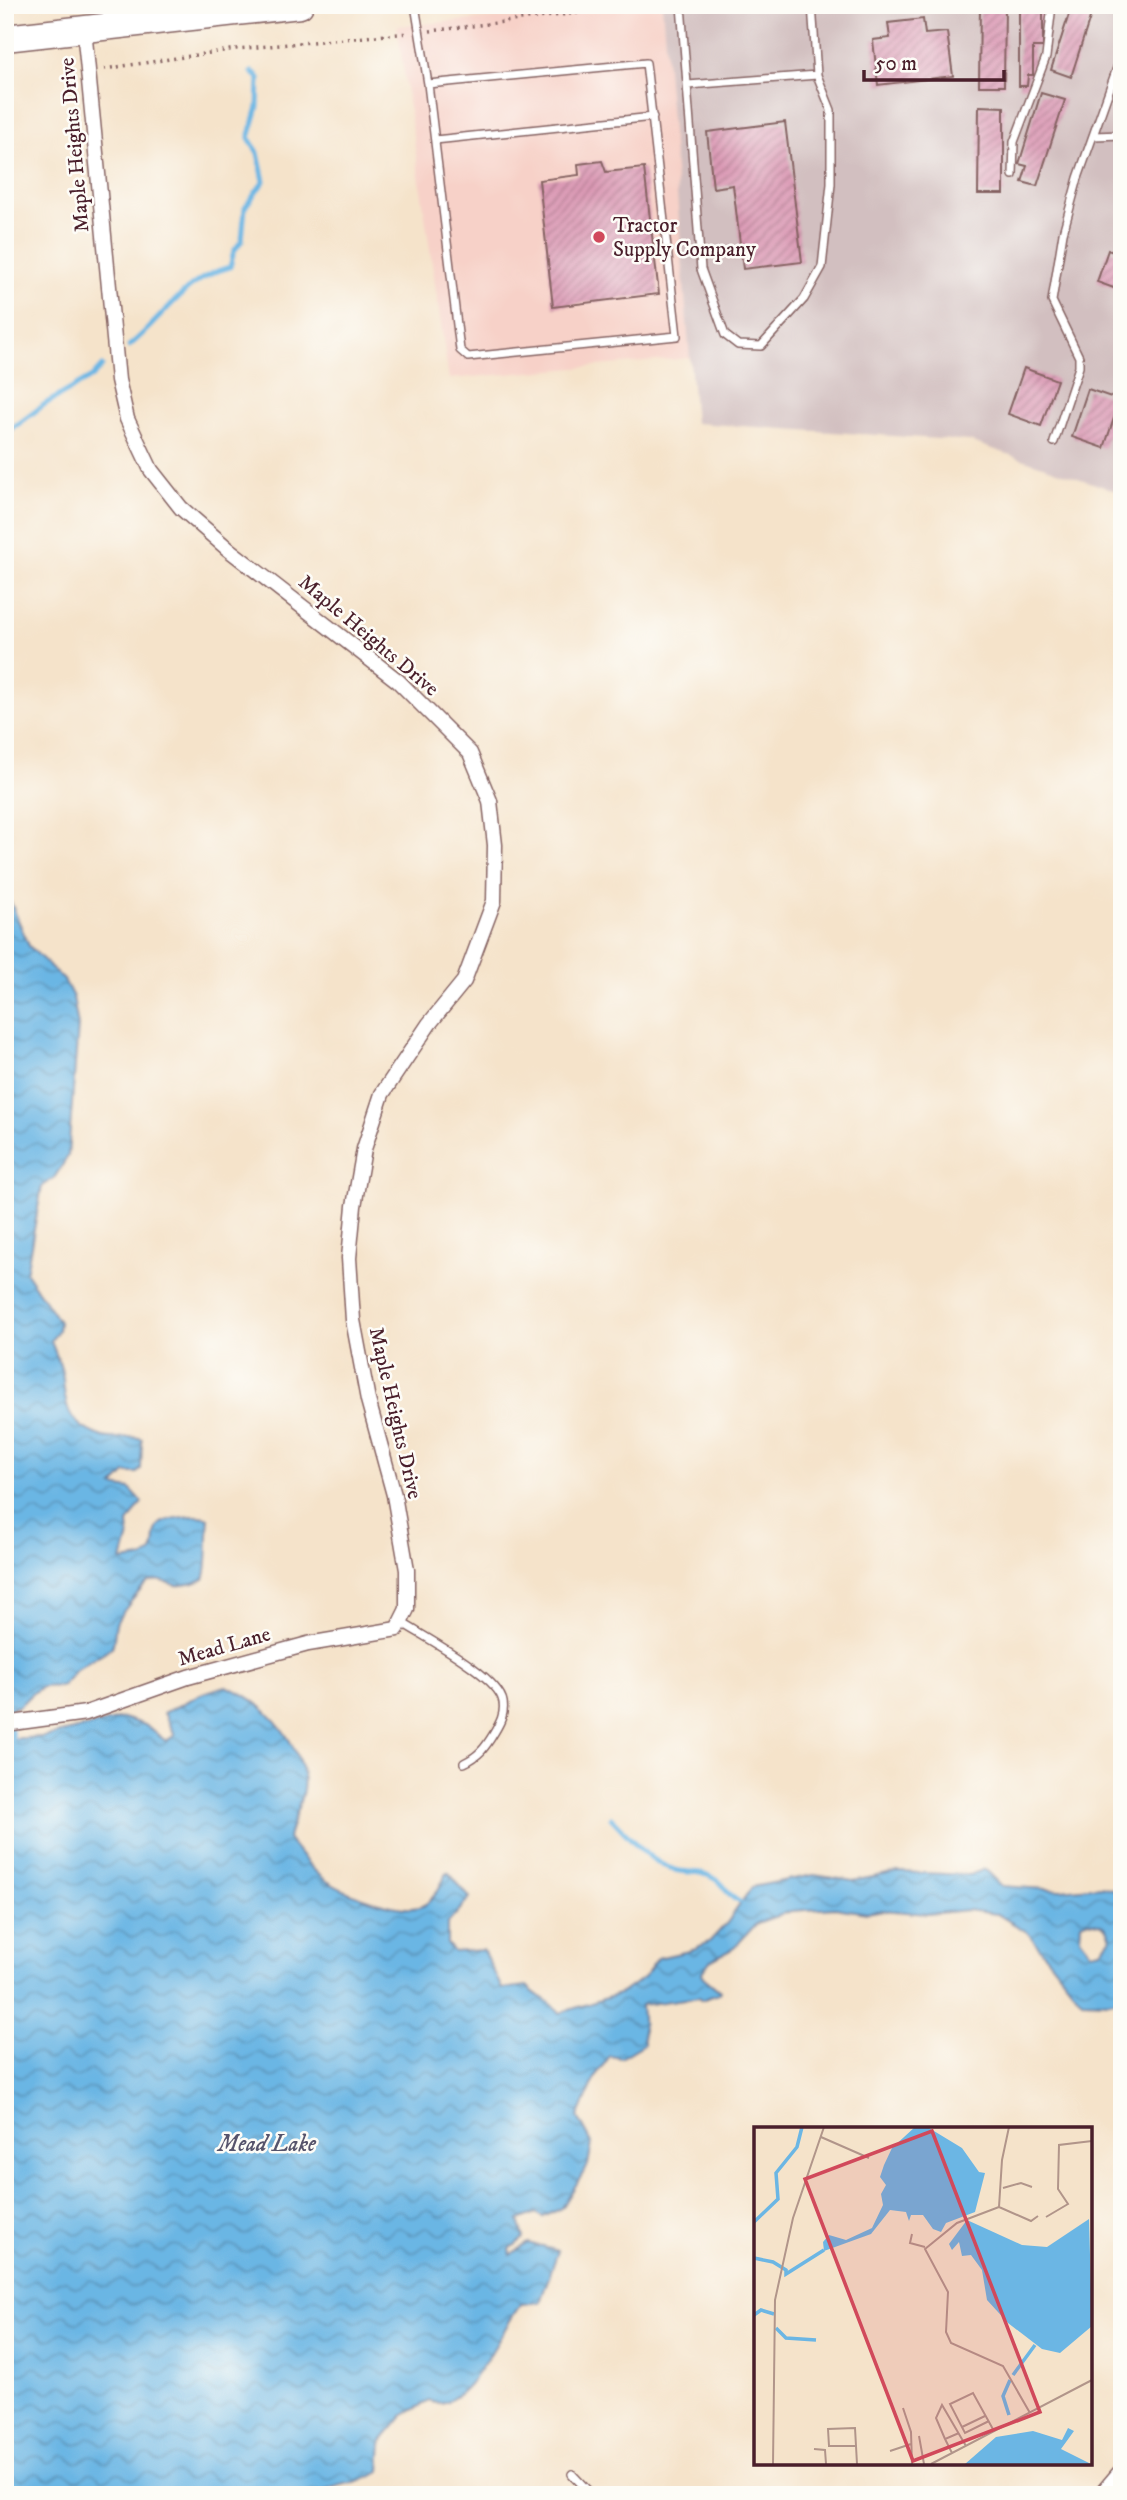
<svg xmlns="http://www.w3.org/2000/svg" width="1127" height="2500" font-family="'IM FELL DW Pica',serif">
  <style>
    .built { fill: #f7d1c8 }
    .industrial { fill: #d2bfc0 }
    .water { fill: url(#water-waves); stroke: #5a6a88; stroke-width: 2; fill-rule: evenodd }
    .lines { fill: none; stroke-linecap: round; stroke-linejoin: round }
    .stream { stroke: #6bb6e4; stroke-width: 5 }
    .building { fill: url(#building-hatch) }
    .lane-casing { stroke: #866463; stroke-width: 10 }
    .street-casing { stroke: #866463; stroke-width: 17 }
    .secondary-casing { stroke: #866463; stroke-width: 24 }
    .highway-casing { stroke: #866463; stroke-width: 29 }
    .path { stroke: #866463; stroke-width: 3.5; stroke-dasharray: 2 5; stroke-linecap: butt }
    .lane { stroke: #fff; stroke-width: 7 }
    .street { stroke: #fff; stroke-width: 14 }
    .secondary { stroke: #fff; stroke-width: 21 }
    .highway { stroke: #fff; stroke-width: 26 }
    .poi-dot { fill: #d1495b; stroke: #fdfcf7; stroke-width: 2.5 }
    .labels { text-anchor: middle; stroke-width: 5; stroke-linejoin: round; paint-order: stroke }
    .street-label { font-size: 21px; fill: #4a1f2b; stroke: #fdfcf7 }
    .poi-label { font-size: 21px; fill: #4a1f2b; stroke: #fdfcf7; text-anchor: start }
    .water-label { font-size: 23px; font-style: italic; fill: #56546c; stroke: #fdfcf7 }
    .inset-river { fill: none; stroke: #6bb6e4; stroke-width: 3.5 }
    .inset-road { fill: none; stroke: #b1958a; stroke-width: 2 }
    .view { fill: #d1495b; fill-opacity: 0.15; stroke: #d1495b; stroke-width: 3.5 }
    .inset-edge { fill: none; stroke: #4a1f2b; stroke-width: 3.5 }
  </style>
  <defs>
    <pattern id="water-waves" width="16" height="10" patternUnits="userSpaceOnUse" patternTransform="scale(1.75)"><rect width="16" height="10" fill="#6bb6e4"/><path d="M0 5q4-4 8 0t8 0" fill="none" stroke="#5a93b9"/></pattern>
    <pattern id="building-hatch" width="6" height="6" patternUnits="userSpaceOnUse" patternTransform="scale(1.75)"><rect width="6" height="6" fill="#db9ab5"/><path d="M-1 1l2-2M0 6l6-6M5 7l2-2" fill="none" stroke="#b47d93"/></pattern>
  </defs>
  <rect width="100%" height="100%" fill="#fdfcf7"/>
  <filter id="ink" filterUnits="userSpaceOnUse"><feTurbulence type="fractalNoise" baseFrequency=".0143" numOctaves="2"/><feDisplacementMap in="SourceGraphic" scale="14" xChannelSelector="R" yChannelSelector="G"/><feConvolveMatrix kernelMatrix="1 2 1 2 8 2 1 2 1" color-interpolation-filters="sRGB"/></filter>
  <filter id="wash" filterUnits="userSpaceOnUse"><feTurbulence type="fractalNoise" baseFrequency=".00686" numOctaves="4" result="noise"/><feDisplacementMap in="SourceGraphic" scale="28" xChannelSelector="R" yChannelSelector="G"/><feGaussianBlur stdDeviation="1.57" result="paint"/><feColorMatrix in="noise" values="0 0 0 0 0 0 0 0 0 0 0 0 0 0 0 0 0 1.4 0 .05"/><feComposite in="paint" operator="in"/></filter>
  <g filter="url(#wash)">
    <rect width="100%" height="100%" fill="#f5e3ca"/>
    <path class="built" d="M662,5L690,358L449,379L397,26Z"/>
    <path class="industrial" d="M662,5H1122V493L969,441L695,423Z"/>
    <path class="water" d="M5,897L11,903L29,946L64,980L73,997L78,1026L68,1156L54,1178L42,1186L26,1273L59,1322L58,1330L51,1341C55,1353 62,1366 63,1379C65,1410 70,1426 103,1437C116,1441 131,1434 142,1439L141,1469L137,1473H126L113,1486L130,1489L142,1502L128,1523L129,1535L122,1561L143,1558L152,1552C157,1544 152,1534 159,1525C167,1517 199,1514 209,1518C207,1533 209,1570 204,1579C195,1583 186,1586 176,1585C165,1583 161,1578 148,1582C141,1589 119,1615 116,1624C114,1631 115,1640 112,1647L76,1670L63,1685C56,1689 47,1684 40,1688C25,1695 24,1710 5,1709Z
      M226,1686C263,1700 295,1736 303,1775C307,1795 291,1819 288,1839C299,1853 310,1868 324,1879C342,1892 401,1915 422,1906C434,1901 442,1884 447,1872L449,1873L470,1898L447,1924V1944L454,1952L483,1950L502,1989L527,1986C537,1998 551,2000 560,2013L622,1993L644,1977L658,1958L689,1951L709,1942L727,1923L752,1887L814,1875L853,1881L898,1872L970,1875L985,1869L1002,1886L1060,1890L1101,1886L1122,1892V1998L1110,2002L1082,2001L1027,1932L997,1914L967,1910L927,1914L883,1910L867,1913L835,1908L791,1911L757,1923L734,1948L710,1961L702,1972L703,1977L720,1991L718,1994L701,2000L699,1997L641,2005L644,2044L621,2058L610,2056L598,2072L578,2117L592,2143L588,2165L562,2208L543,2217L536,2213L519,2220L524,2238L510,2249L511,2255L528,2243L558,2251L540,2302L521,2304C502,2326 467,2417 429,2401L403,2416L387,2435L382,2441L380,2472C358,2486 342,2480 318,2495H5V1739L44,1737L123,1718L145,1725L166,1741L175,1735L164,1713L203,1693ZM1087,1921C1100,1923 1108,1924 1111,1938L1101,1950L1091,1952L1080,1938L1081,1923Z"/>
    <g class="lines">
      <path class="stream" d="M129,346C165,317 183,279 230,267L234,251L242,240L245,207L264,181L258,153L249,138L258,107L259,78L252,72
        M5,434L45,404L92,377L102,366
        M9,1710L12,1740
        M611,1818C630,1837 648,1862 675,1870C690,1874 701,1869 717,1880C727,1886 728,1898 740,1902"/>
    </g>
    <g id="blocks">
      <path class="building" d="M980,5H1005L1004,86H979Z
        M1019,5H1043V47H1033V75H1028L1027,86H1019Z
        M1072,5H1094L1071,77L1051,70Z
        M923,19L925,34L947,32L953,76L878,85L873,40L890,38L888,23Z
        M1041,93L1065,100L1037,186L1022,182L1027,166L1019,164Z
        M979,106L1004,107V194H978Z
        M785,122L802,262L743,269L733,185L713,188L707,132Z
        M602,161L606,172L644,168L659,294L553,307L539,180L579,175L578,164Z
        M1108,250L1122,255V291L1097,282Z
        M1024,368L1057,380L1041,426L1008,414Z
        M1088,389L1120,400L1104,448L1072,437Z"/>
    </g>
  </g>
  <g filter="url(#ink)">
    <use href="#blocks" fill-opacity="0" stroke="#866463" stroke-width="2"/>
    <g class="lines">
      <g class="lane-casing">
        <path id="lane" d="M415,5L428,84L460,350L468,357L677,336L646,63L428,84
          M681,5L701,269L725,335L738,345L761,346L804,299L822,267L831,184V110L817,75
          M688,85L817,75L812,5
          M1093,136L1122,135
          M435,140L653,117
          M1013,175L1014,142L1046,57L1052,5
          M1054,442L1079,367V357L1052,301L1063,233L1078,178L1122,54
          M401,1622C424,1637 499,1676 503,1702C505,1714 500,1723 494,1733C485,1748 479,1756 464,1763
          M572,2474L592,2495"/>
      </g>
      <g class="street-casing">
        <path id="street" d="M5,1724L86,1713L188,1677L308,1644L397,1629L407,1609V1570L394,1495L368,1400L353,1320L349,1258L354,1206L364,1149L382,1094L429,1024L464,981L494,901L495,845L490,801L470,753L398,681L228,549L181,508L151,470L127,419L118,380L84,29"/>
      </g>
      <g class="secondary-casing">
        <path id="secondary" d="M1105,2495L1122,2475"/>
      </g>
      <g class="highway-casing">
        <path id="highway" d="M5,38L300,5"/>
      </g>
      <path class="path" d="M430,31L643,5
        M104,69L236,49L409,33"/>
      <use href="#lane" class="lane"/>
      <use href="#street" class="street"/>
      <use href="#secondary" class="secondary"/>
      <use href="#highway" class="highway"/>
    </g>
  </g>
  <circle class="poi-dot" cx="599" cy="237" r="7"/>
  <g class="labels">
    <g class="street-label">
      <text transform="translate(74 145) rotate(-95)" y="7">Maple Heights Drive</text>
      <text transform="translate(369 635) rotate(40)" y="7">Maple Heights Drive</text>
      <text transform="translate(396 1413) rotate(77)" y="7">Maple Heights Drive</text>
      <text transform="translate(224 1646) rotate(-16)" y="7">Mead Lane</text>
    </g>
    <g class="poi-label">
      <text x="613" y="232">Tractor<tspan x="613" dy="24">Supply Company</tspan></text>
    </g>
    <g class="water-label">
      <text x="267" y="2151">Mead Lake</text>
    </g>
  </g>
  <g transform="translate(754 2127)">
    <rect width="338" height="338" fill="#f5e3ca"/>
    <path d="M161,0L175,1L208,21L225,45L231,46L221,85L192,96L187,105L179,102L169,88H157L155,94L152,85L136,83L117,107L70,124L69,115L75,108L92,113L118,101L129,78L127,67L132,58L126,50L130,38L138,21ZM335,92L338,199L306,226L288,222L254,196L233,173L228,143L217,128L208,129L205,115L198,123L195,117L213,93L268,118L293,120ZM314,301L320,304L307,322L337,337H211L242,310L279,304L308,313Z" fill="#6bb6e4"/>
    <path class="inset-river" d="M0,95L24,72L22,46L43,20L48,0M0,131L19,135L32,143V147L70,123M0,188L7,183L20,187M22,201L32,211L62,213M259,248L281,218M255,288L249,269L256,253"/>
    <path class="inset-road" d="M255,0L248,33L245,80L203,96L171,122L194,165L192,205L197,216L249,239L276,286M67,10L115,31M249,61L267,56L278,60M245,80L277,94L284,89M292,90L314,77L304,62L305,18L338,14M158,107L156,116L171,120M149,281L157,305L158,337M235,294L211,306L196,277L219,266L240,304M208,300L231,289M165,309L170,337M191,312L182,291L188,278L212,319M102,319H75L74,302L101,301L103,337M60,322L71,323L72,337M136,324L157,317M198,326L191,312L205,306M19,337L21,173L39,91L70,0M177,337L338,253"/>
    <path class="view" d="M178,4L286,285L159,334L51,52Z"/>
    <rect width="338" height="338" class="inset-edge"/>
  </g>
  <rect width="1127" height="2500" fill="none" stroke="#fdfcf7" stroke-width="28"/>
  <path d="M864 70v10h140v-10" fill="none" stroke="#4a1f2b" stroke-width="3.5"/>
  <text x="875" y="70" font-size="21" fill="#4a1f2b" stroke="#fdfcf7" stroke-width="5" paint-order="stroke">50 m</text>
</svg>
